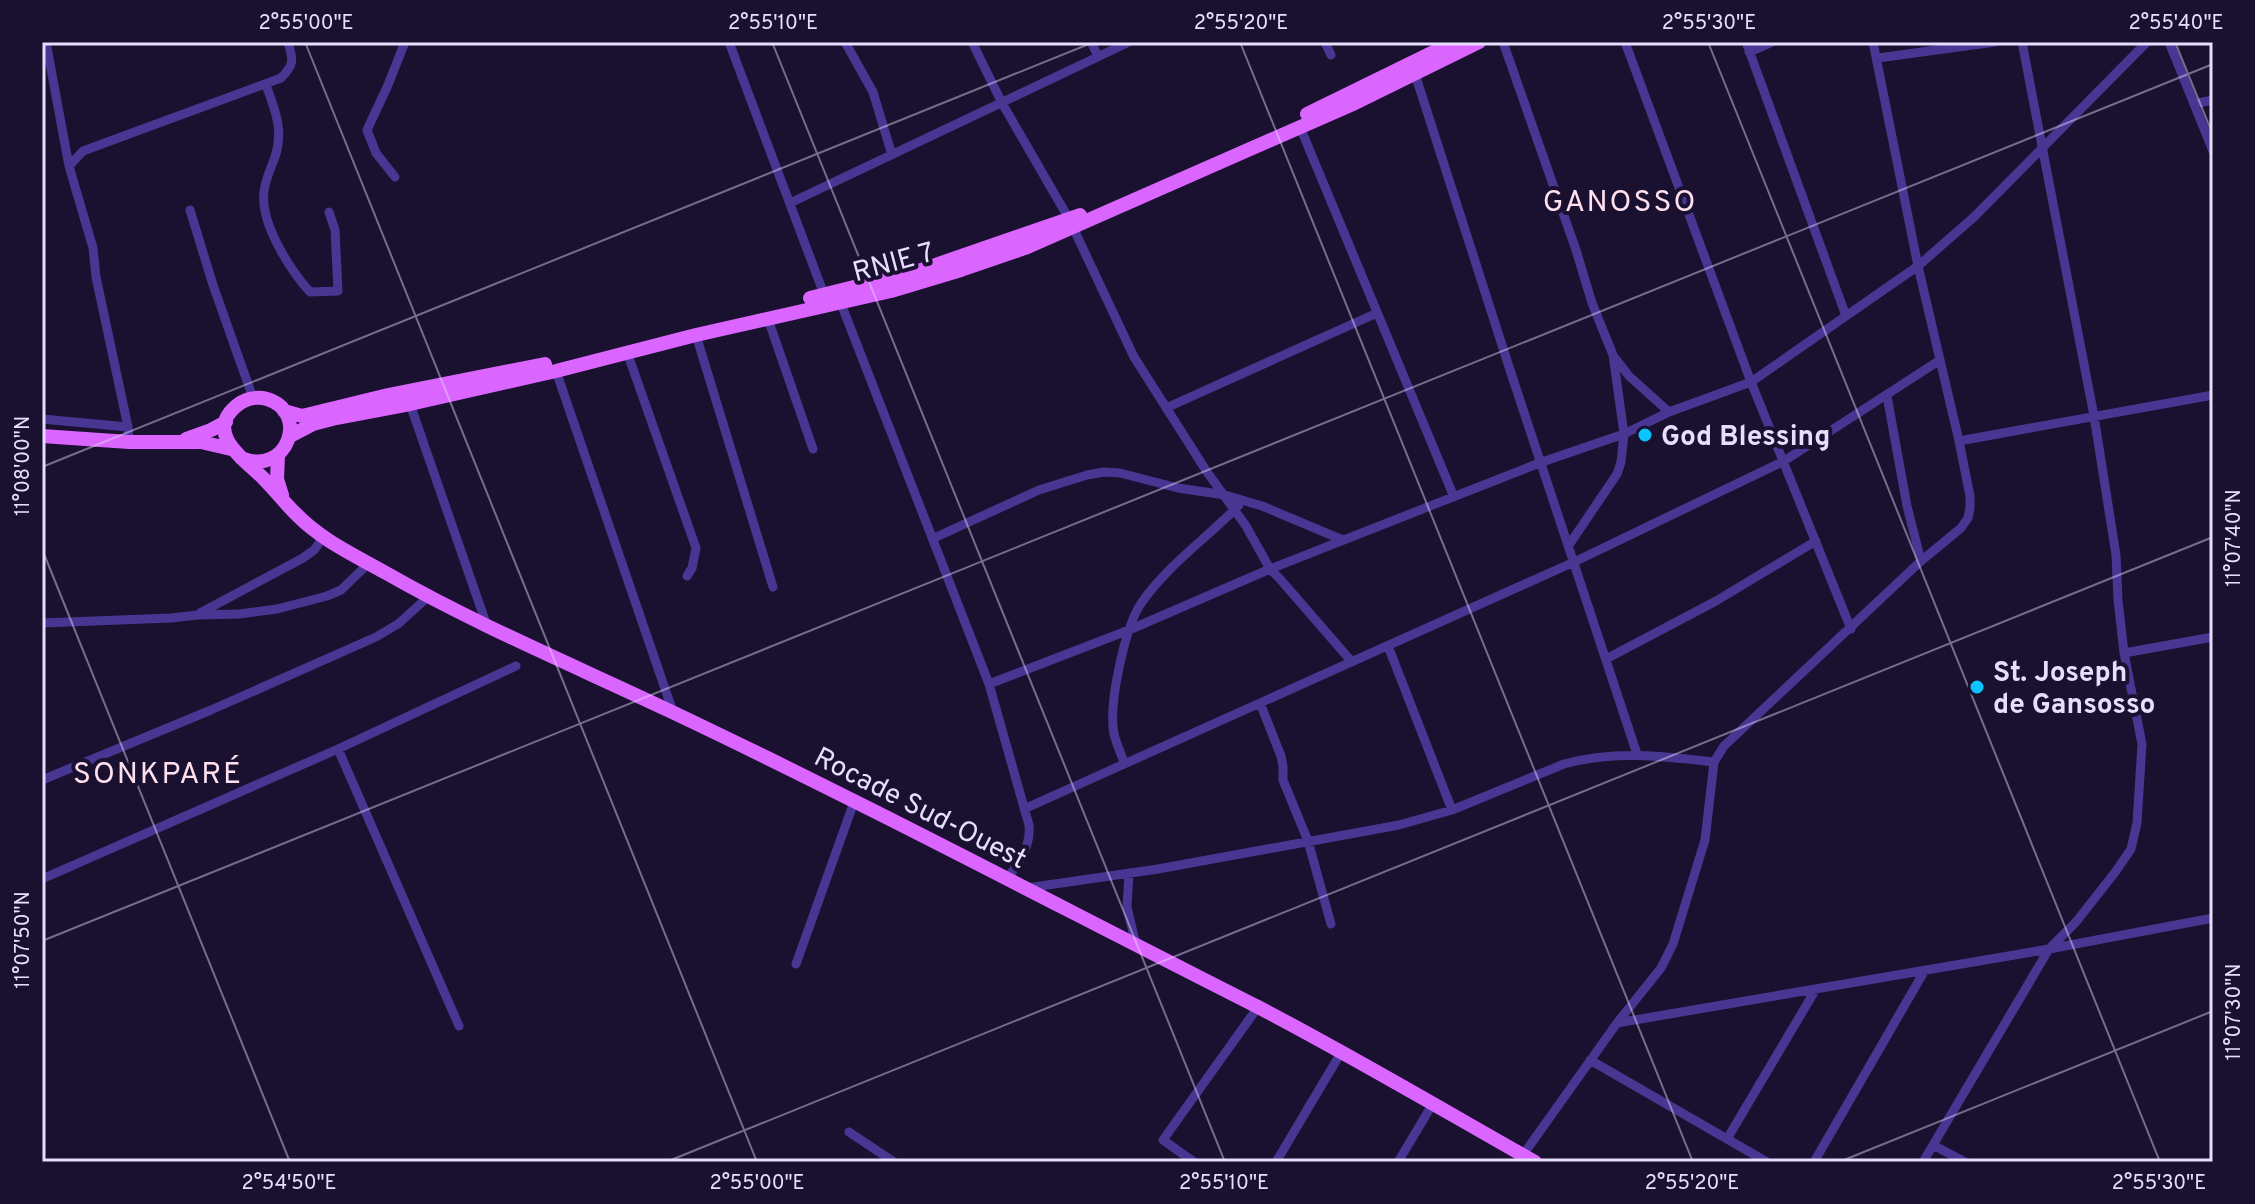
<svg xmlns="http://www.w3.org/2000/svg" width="2255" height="1204" font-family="Overpass,sans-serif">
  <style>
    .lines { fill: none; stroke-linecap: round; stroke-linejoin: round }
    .minor { stroke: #473792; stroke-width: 9 }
    .primary { stroke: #db65ff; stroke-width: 14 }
    .ticks { fill: none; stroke: #e6deff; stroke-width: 2; stroke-opacity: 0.45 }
    .poi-dot { fill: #0ac3ff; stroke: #1a102f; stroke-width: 3 }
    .labels { text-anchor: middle; stroke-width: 8; stroke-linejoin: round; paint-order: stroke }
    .street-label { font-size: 28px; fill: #e6deff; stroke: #1a102f }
    .poi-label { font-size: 28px; font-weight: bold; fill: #e6deff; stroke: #1a102f; text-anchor: start }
    .neighbourhood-label { font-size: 30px; letter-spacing: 2px; fill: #ffe0ef; stroke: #1a102f }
    .neatline { fill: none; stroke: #e6deff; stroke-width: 3 }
    .ticks-label { font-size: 20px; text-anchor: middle; fill: #e6deff }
  </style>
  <rect width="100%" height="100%" fill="#1a102f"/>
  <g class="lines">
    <path class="minor" d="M46,42L69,166L93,248L96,277L128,427L129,442
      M729,42L825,297
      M845,42L873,92L892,155
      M972,42L1002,103L1069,219L1134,357L1207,472L1246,526L1270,569L1280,579L1352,662
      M1091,42L1098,56
      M1325,42L1331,55
      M1503,42L1576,250L1592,303L1613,355L1624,434L1621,462L1617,474L1569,545
      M1625,42L1751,382L1851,629
      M1746,42L1846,316
      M2169,42L2213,151
      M1749,52L1772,42
      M1878,58L1995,42
      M1415,74L1510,370L1637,754
      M266,85C275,110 284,130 275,157C271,168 265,180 264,192C260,223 290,270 310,292L338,291L335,230L329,212
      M2194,104L2213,100
      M1300,127L1454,497
      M69,166L83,151L281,78C295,64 293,59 288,42
      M395,177L376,153L367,130L388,85L405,42
      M790,203L1129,42
      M190,210L213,285L253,398
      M840,301L989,684L1029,825C1031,847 1019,862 1007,879
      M768,319L813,449
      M696,335L773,587
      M627,352L696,548L692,568L687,576
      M1615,358L1629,376L1669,412
      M556,371L673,712
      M1887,396L1907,506L1921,561
      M410,404L487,626
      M1166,408L1377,313
      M42,419L128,427
      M1959,441L2213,395
      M934,538L1039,490L1087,475L1104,472L1120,473L1178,488L1225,495L1262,506L1343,540
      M200,613L303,558L314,550L323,538
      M42,623L171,618L197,615L239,614L277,609L327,596L341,590L369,563
      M1388,646L1452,810
      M2124,653L2213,637
      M1606,659L1716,601L1816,541
      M989,684L1129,630L1270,569L1542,462L1624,434L1669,412L1751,382L1918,266L1974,217L2147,42
      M1260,703L1281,756L1283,766V780L1308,841L1331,924
      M338,749L459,1026
      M1124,763C1121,753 1116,743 1114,734C1108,705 1125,626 1142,602C1168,565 1208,537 1239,505
      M42,780L211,710L376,637L398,624L428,597
      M1024,809L1574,562L1784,461L1940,360
      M1129,873L1127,907L1136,945
      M42,879L338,749L516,666
      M1027,888L1158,869L1399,825L1452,810L1564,764C1614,750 1663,756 1714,762
      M796,964L854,802
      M1617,1023L2049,949L2213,918
      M1590,1060L1767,1162
      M849,1132L894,1162
      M1727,1139L1816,989
      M1933,1145L1965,1162
      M1194,1162L1163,1140L1258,1007
      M1276,1162L1342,1051
      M1398,1162L1432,1105
      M1518,1162L1617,1023L1661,968L1673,944L1705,840L1714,762L1724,746L1921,561L1961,528L1968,518L1970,508V496L1959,441L1918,266L1873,42
      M1814,1162L1925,970
      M1923,1162L2049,949L2076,922L2116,871L2131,849L2137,823L2142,744L2124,653L2118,600L2116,555L2094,416L2022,42"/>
    <path class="primary" d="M1307,114L1454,42
      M810,298L918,271L1080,215
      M284,411L302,416L388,395L545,364
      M42,436L129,442H201L231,449
      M290,436L313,424L336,418L410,404L556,371L696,335L891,291L961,270L1025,248L1355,103L1479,42
      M186,439L211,430L226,422
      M278,456L277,479L282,495
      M241,458C288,477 310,412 267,399C256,396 244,399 235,407C205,434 245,460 263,478C274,489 284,502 295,513C321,540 354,555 386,573C477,625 575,666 670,711C868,805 1062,908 1258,1007C1352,1056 1443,1110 1535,1162"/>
  </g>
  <path class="ticks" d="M305,42L757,1162M772,42L1225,1162M1240,42L1693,1162M1708,42L2160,1162M2175,42L2213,135M42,467L1094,42M42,549L290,1162M42,941L2213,64M666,1162L2213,537M1839,1162L2213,1011"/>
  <g class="poi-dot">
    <circle cx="1645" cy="435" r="8"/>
    <circle cx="1977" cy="687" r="8"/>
  </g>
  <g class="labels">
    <g class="street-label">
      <text transform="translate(893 261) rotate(-15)" y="10">RNIE 7</text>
      <text transform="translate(921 807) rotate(27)" y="10">Rocade Sud-Ouest</text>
    </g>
    <g class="poi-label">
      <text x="1661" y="445">God Blessing</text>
      <text x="1993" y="681">St. Joseph<tspan x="1993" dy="32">de Gansosso</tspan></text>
    </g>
    <g class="neighbourhood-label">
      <text x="1620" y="211">GANOSSO</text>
      <text x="158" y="783">SONKPARÉ</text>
    </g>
  </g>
  <rect width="2255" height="1204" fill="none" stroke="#1a102f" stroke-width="88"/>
  <rect x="44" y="44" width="2167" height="1116" class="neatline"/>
  <g class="ticks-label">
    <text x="306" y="29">2°55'00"E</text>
    <text x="773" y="29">2°55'10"E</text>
    <text x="1241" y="29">2°55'20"E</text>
    <text x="1709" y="29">2°55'30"E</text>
    <text x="2176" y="29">2°55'40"E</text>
    <text transform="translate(22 466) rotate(-90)" y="7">11°08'00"N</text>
    <text transform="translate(2233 538) rotate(-90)" y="7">11°07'40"N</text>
    <text transform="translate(22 940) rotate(-90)" y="7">11°07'50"N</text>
    <text transform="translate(2233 1012) rotate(-90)" y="7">11°07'30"N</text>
    <text x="289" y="1189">2°54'50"E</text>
    <text x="757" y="1189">2°55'00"E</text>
    <text x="1224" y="1189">2°55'10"E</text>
    <text x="1692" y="1189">2°55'20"E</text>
    <text x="2159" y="1189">2°55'30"E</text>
  </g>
</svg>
